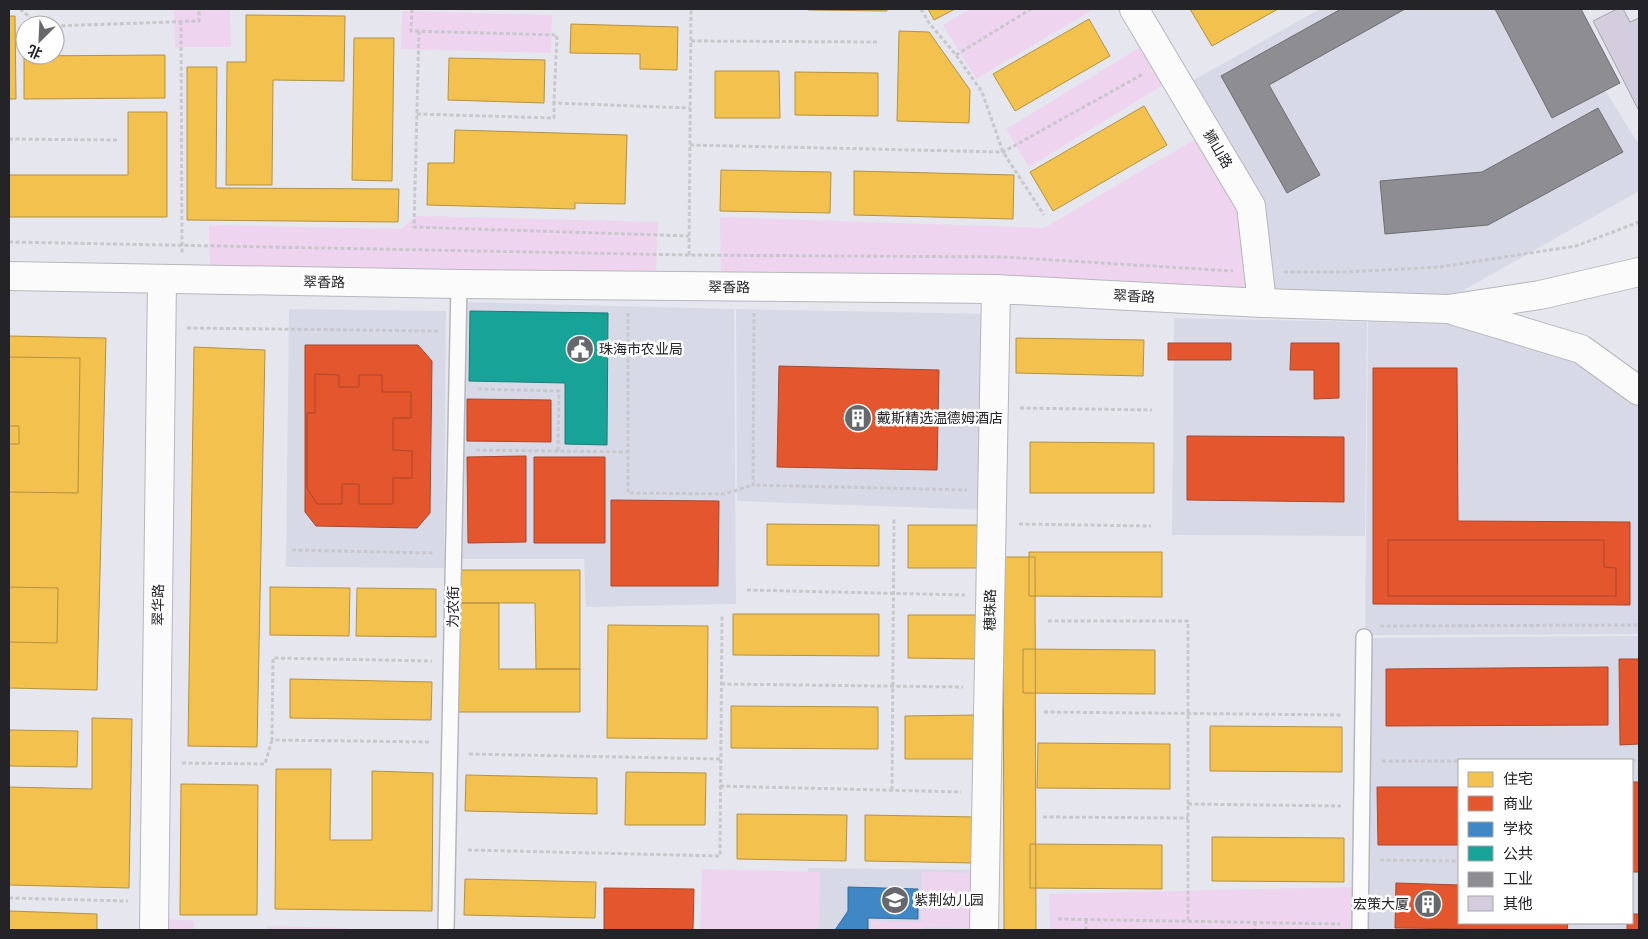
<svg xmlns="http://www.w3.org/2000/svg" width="1648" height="939" font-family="'Crimson Pro','Noto Sans SC',serif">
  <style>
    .built { fill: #d8d9e7; fill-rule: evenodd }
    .green { fill: #efd4f0 }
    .homes { fill: #f2c14e; stroke: #b49243 }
    .shops { fill: #e4572e; stroke: #aa472c }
    .schools { fill: #3f88c5; stroke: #376a96 }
    .public { fill: #17a398; stroke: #1b7d76 }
    .industry { fill: #8d8d92; stroke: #6d6d72 }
    .building { fill: #d3cdde; stroke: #a3a3a8 }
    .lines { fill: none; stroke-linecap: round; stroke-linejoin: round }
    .service-casing { stroke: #b6b7bc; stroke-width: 18 }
    .minor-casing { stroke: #b6b7bc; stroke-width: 30 }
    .tertiary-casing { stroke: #b6b7bc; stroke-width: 30 }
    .secondary-casing { stroke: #b6b7bc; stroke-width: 30 }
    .path { stroke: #c8c8cc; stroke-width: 3; stroke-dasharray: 4 2.5; stroke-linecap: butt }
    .service { stroke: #fbfbfc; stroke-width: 15 }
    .minor { stroke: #fbfbfc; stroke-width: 28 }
    .tertiary { stroke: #fbfbfc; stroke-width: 28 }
    .secondary { stroke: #fbfbfc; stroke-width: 28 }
    .labels { text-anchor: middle; stroke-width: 5; stroke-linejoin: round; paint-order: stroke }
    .street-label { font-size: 14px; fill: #232328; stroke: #fff }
    .poi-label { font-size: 14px; fill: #232328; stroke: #fff; text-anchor: start }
  </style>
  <rect width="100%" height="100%" fill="#e6e7ee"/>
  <path class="built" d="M1320,9H1555L1639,145V191L1450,298L1263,302L1183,86Z
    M461,302L734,309L736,604L586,607L584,559H455Z
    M289,309L446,311L444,568L286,567Z
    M736,309L994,314L990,510L737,501Z
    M1174,318L1367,322L1365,536L1172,535Z
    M1368,322L1491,325L1580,352L1639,397V634L1365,635Z
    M1639,636V930H1361L1365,638ZM1459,760H1632V923H1459Z
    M808,868L984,870L982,930H807Z"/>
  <path class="green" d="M174,9H230L231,47H175Z
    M970,9H1094L976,79L943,25Z
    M402,11L552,15L551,53L401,49Z
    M1142,46L1165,84L1029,167L1006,129Z
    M1199,137L1239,208L1250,294L721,281L720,217L1044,228Z
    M416,216L658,222L656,278L210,271L209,225L401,229Z
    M702,869L820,872L819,930H700Z
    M922,872L980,873L979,928L924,927L923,930H871V921L921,922Z
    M1351,887L1352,930H1050L1049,894Z
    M164,919L194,921V930H164Z
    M267,926L346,928V930H267Z"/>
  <path class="homes" d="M808,9H887V11L808,10Z
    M928,9H955L934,20Z
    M1190,9H1278L1212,46Z
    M246,15L345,16L344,81L273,80L272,185H226L227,62H246Z
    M9,16H15L16,99H9Z
    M1089,19L1110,56L1015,111L993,74Z
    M571,24L678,27L677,70L640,69V54L570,53Z
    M899,31L929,32L970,90L969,123L897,121Z
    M354,38H394L392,181L352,180Z
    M165,55V98L24,99V56Z
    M449,58L545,60L544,103L448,100Z
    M187,67H217L216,188L399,189L398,222L187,220Z
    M715,71H779L780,118H715Z
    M795,72L878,73V116L795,115Z
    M1144,106L1167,145L1053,211L1030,172Z
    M128,112H167V217H9V175H128Z
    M455,130L627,135L625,204L575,203V209L427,205L428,163H454Z
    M721,170L831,172L830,213L720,211Z
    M854,171L1014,175L1013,219L854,215Z
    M9,336L106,338L97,690L9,688Z
    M1016,338L1144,340L1143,376L1016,373Z
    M194,347L265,350L257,747L188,746Z
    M9,357L80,358L78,493L9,492V444H19V426H9Z
    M1030,442L1154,443V493H1030Z
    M767,524L879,525V566L767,565Z
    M908,525H979L980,568H908Z
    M1029,552H1162V597L1029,596Z
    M1003,557H1035L1036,930H1004Z
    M458,570H580V669H536L535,603H458Z
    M9,587L58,588L57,643L9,642Z
    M270,587L350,588L349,636L270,635Z
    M357,588L436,589V637L356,636Z
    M458,603H499V669H580V712H458Z
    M733,614H879V656L733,655Z
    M908,615H979V659L908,658Z
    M608,625L708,626L707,739L607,738Z
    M1023,649L1155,650V694L1023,693Z
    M290,679L432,682L431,720L290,718Z
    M731,706L878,707V749L731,748Z
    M976,715L977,759H905V716Z
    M92,718L132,719L129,888L9,885V787L92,789Z
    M1210,726L1342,727V772L1210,771Z
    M9,730L78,731L77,767L9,766Z
    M1038,743L1170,744V789L1037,788Z
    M276,769H331L330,840H372V771L433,773L432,911L275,909Z
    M626,772L706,773L705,825H625Z
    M466,775L597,778V814L465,811Z
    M181,784L258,785L257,915H180Z
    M737,814L847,815L846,861L737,859Z
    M865,815L975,817L974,863L865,861Z
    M1212,837L1344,838V882L1212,881Z
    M1030,844L1162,845V889L1030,888Z
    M465,879L596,882L595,918L464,915Z
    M9,911L97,914V930H9Z"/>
  <path class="shops" d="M1168,343H1231V360H1168Z
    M1291,343H1339V398L1314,399V370H1290Z
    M305,345H418L432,361L430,513L417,528L316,526L305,512Z
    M779,366L939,370L937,470L777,467Z
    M1373,368H1457L1458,521L1630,522V605L1373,604Z
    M315,374L339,375V387H359V375H382V392H411V418H393V450L412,451V478H393V504H359V484H342V504H317L307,488V413H315Z
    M467,399L551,400V442L467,441Z
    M1187,436L1344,437V502L1187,500Z
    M526,456V542L468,543L467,457Z
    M534,457H605V543H534Z
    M611,500L719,501L718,586H611Z
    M1388,540H1604V567L1616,568V596H1388Z
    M1619,659H1639V744L1620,745Z
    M1608,667V725L1386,726V669Z
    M1632,782H1639V872H1632Z
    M1377,787H1459V845H1378Z
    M1396,883L1459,885V923H1568L1567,930L1395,928Z
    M604,888L694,889L693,930H604Z
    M1632,914H1639V930H1627V923H1632Z"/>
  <path class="schools" d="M848,887L918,889V919L868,918V930H835L848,911Z"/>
  <path class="public" d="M470,311L608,313L607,445L565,444V383L469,381Z"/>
  <path class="industry" d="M1341,9H1405L1269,85L1320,175L1287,193L1221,76Z
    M1495,9H1581L1620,83L1552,118Z
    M1598,108L1623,152L1488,225L1385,234L1380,181L1482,172Z"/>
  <path class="building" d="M1617,9H1623L1630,22L1639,18V111L1593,21Z"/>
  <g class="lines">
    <g class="service-casing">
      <path id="service" d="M446,930L459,284
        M1360,930L1364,637"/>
    </g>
    <g class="minor-casing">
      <path id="minor" d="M154,930L162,279
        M984,930L996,289"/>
    </g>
    <g class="tertiary-casing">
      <path id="tertiary" d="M1134,9L1251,206L1262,303"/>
    </g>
    <g class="secondary-casing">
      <path id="secondary" d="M9,276L459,284L996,289L1262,303L1448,309L1540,295L1639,272
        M1455,311L1581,349L1639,391"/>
    </g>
    <path class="path" d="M20,9L39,25
      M412,9L411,31L557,35L554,103L690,108
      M921,9L929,23L956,55L982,92L1003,152L1044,215
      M181,21L182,254
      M55,26L199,21V9
      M419,31L414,227L689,236
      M691,41L877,42
      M956,55L1031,9
      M417,114L554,118V103
      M9,139L118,140
      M690,145L1003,152L1143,74
      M9,242L689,255L1004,257L1233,271
      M689,255L691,9
      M1284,272H1345L1440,267L1576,246L1639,222
      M628,313V493L724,494L753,485
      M754,313L753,485L967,490
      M187,328L439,331
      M478,389L559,391L558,451
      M1020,408L1152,410
      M476,450L628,452
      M1019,524L1151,526
      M292,550L433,553
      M747,590L965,595
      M1048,621H1188V921
      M1380,626L1639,625
      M721,684L963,687
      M1044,712L1343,715
      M429,742L272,740L273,658L432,661
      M469,754L721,759
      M1632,760H1637
      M1382,761H1459
      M182,763L265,764L272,740
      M720,786L961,792
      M892,790L894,517
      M1188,804L1341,806
      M1043,817L1188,818
      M468,850L720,856L722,616
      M1380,860L1459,861
      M9,898L128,901
      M1058,919L1340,924
      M1086,920V930
      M1255,922V930"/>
    <use href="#service" class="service"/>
    <use href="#minor" class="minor"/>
    <use href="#tertiary" class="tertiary"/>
    <use href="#secondary" class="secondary"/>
  </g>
  <defs>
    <g id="civic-disc" transform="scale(1.4375)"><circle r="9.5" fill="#67686d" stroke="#fff"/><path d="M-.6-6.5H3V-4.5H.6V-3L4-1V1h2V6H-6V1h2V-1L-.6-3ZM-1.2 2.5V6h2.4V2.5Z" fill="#fff"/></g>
    <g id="building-disc" transform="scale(1.4375)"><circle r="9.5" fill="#67686d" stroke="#fff"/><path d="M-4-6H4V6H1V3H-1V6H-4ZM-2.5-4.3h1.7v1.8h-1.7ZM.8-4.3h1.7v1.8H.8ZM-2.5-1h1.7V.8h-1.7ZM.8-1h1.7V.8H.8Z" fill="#fff"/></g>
    <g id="school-disc" transform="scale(1.4375)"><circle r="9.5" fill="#67686d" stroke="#fff"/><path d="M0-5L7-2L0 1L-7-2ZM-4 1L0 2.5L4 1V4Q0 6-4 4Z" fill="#fff"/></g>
  </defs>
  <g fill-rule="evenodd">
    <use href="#civic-disc" x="580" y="349"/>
    <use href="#building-disc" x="858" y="418"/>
    <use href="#school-disc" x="895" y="900"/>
    <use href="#building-disc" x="1428" y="904"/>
  </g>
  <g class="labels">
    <g class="street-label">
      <text transform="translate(1218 149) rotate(59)" y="5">狮山路</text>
      <text transform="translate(324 282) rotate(1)" y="5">翠香路</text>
      <text transform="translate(729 287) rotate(1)" y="5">翠香路</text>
      <text transform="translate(1134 296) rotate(3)" y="5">翠香路</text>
      <text transform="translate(158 605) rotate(-89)" y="5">翠华路</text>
      <text transform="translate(453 607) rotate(-89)" y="5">为农街</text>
      <text transform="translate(990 610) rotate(-89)" y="5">穗珠路</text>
    </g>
    <g class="poi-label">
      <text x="599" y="354">珠海市农业局</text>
      <text x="877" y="423">戴斯精选温德姆酒店</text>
      <text x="914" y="905">紫荆幼儿园</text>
      <text x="1409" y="909" text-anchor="end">宏策大厦</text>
    </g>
  </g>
  <rect width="1648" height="939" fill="none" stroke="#232328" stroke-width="20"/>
  <rect x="1458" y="759" width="175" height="165" fill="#ffffff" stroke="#a7a7a9"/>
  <rect x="1468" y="772" width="25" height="15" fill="#f2c14e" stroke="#a7a7a9"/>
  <text x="1503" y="784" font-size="15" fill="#232328">住宅</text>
  <rect x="1468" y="796" width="25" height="15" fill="#e4572e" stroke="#a7a7a9"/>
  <text x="1503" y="809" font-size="15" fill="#232328">商业</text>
  <rect x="1468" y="822" width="25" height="15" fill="#3f88c5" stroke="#a7a7a9"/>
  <text x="1503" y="834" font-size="15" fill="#232328">学校</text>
  <rect x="1468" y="846" width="25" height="15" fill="#17a398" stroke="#a7a7a9"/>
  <text x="1503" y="859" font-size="15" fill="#232328">公共</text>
  <rect x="1468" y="872" width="25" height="15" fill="#8d8d92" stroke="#a7a7a9"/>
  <text x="1503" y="884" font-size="15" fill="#232328">工业</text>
  <rect x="1468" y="896" width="25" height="15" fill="#d3cdde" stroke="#a7a7a9"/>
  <text x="1503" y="909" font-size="15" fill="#232328">其他</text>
  <g transform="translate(40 40) rotate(204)"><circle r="24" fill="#ffffff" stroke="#a7a7a9"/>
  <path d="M0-4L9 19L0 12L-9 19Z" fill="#67686d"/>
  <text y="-8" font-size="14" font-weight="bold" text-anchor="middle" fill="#232328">北</text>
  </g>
</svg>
